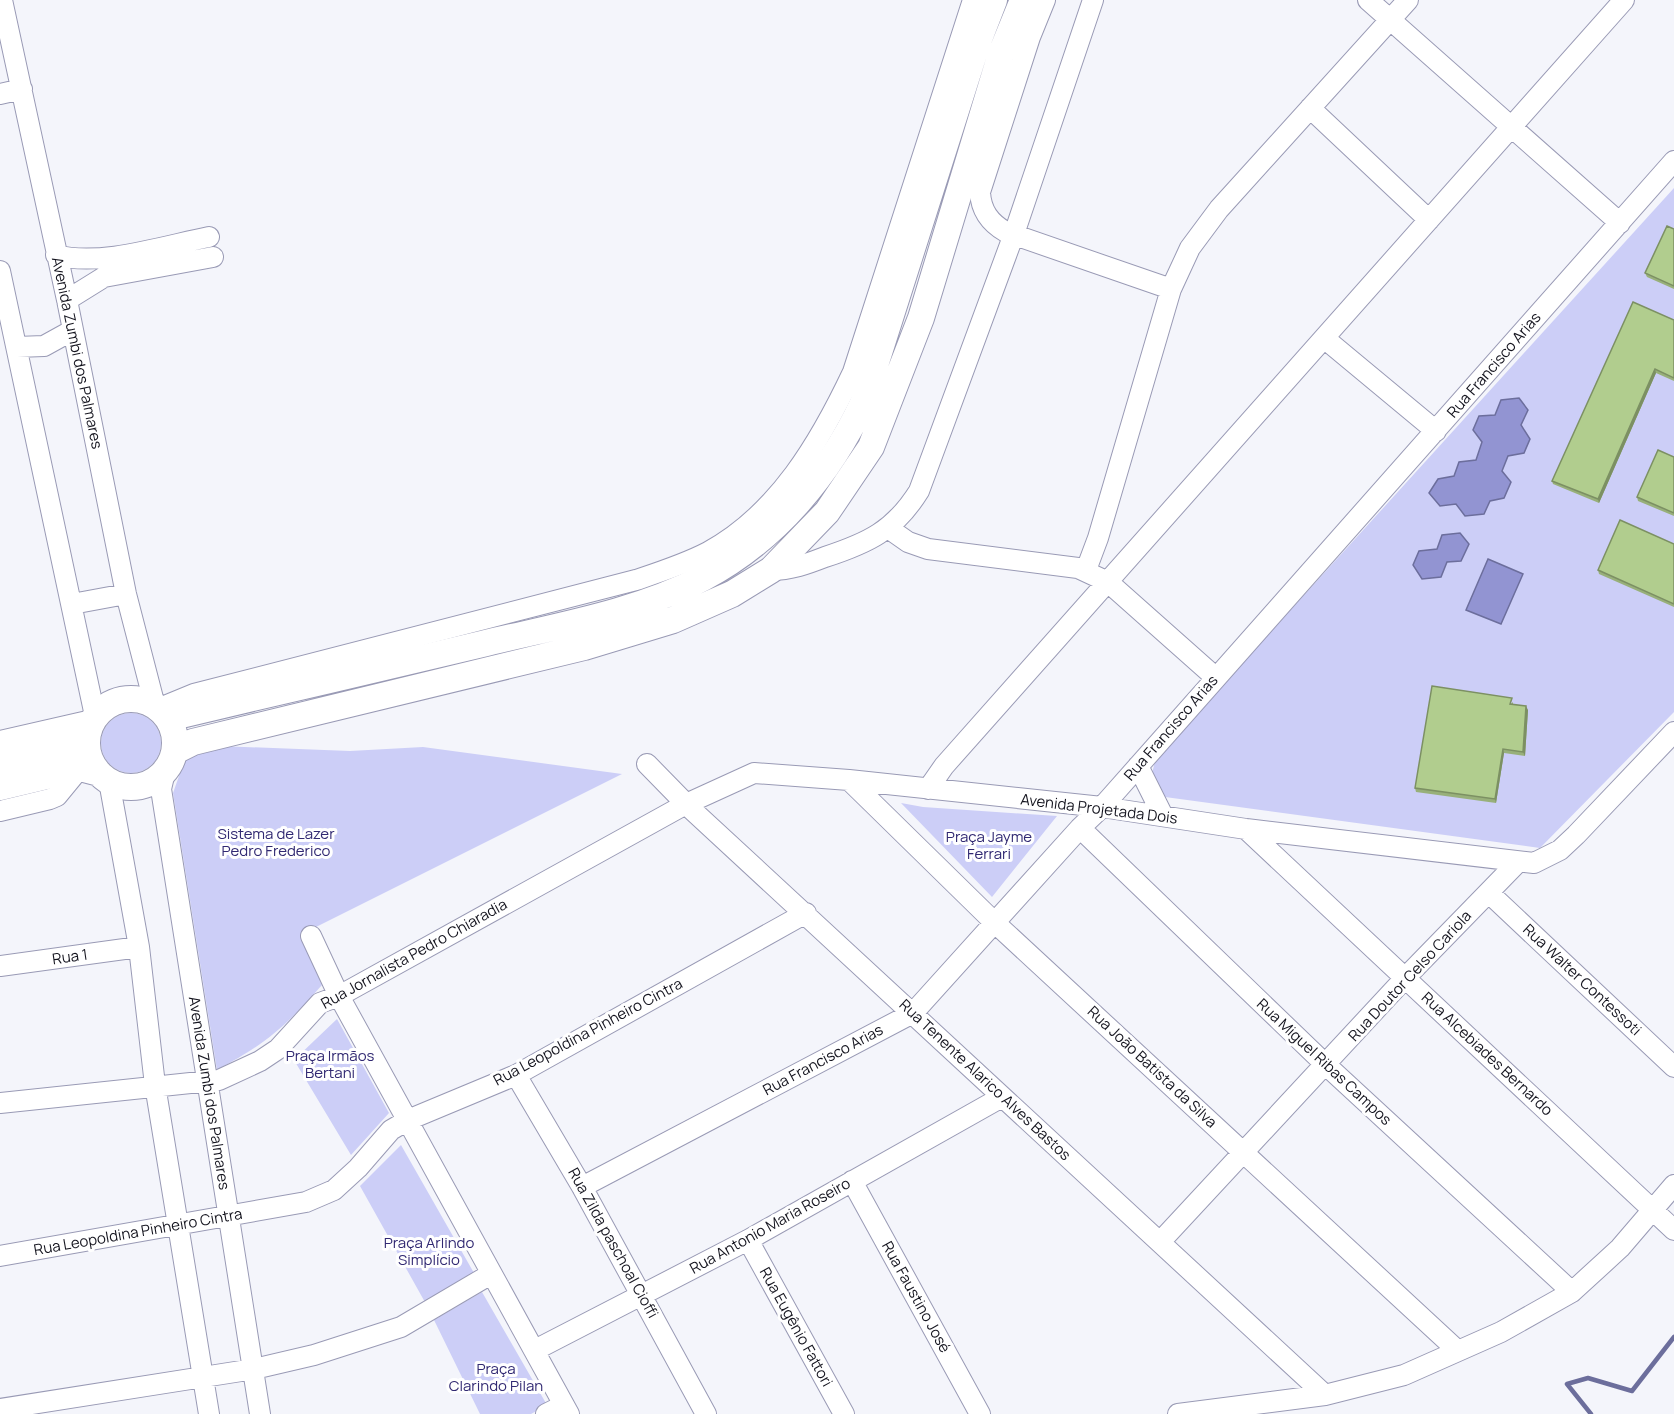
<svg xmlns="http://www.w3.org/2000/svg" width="1674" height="1414" font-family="Manrope,sans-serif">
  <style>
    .green { fill: #cccef7 }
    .water { fill: #9294d2; stroke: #6c6e9c; stroke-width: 1.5 }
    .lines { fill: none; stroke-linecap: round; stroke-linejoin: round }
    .stream { stroke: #6c6e9c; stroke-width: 4.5 }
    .minor-casing { stroke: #999ab5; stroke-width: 22 }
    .major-casing { stroke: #999ab5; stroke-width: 28 }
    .minor { stroke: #fff; stroke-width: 20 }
    .major { stroke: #fff; stroke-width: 26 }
    .wall { fill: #98b07a }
    .shaded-wall { fill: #7c9063 }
    .building { fill: #b1cd8e; stroke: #7c9063; stroke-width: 1.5 }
    .labels { text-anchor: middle; stroke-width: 6; stroke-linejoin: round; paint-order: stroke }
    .street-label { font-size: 15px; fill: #14141e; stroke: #fff }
    .park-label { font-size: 15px; fill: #312972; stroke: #fff }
  </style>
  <rect width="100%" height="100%" fill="#f4f5fb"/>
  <path class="green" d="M1674,188V712L1540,848L1165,797C1148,786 1151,776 1156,758Z
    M101 743a30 30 0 1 1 60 0a30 30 0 1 1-60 0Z
    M220,746L350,751L423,747L622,774L300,935L322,985C285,1027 267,1043 217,1070L173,793L185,759Z
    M901,803L923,807L1057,816L992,897Z
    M337,1019L389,1113L351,1155L294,1060Z
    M401,1145L474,1273L426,1304L360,1186Z
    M482,1292L547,1405L531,1414H480L434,1320Z"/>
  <path class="water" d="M1519,398L1528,410L1521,425L1530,439L1524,453L1508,456L1502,471L1511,482L1504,498L1490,501L1484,514L1465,516L1456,504L1440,506L1429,493L1438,479L1454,476L1459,462L1476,460L1482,442L1473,430L1479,416L1495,415L1501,400Z
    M1460,533L1469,544L1461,561L1447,562L1441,577L1422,579L1413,565L1419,551L1437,549L1442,535Z
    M1488,559L1523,574L1501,624L1466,610Z"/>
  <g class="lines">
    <path class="stream" d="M1591,1414L1567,1384L1588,1378L1632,1391L1674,1337"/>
    <g class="minor-casing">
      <path id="minor" d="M2,0L67,300L126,594L155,706
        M1045,0L1030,37L980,192C981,211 990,223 1006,232L1171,289
        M1368,0L1620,223
        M0,94L22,89
        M1310,108L1429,220
        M56,255C100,267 164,246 209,237
        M0,271L95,716
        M67,300L104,277L213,257
        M1324,338L1436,431
        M17,347L44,346L73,330
        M888,528L908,542L928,549L1078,568L1108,582L1215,677
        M771,570C791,570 807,564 825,557C868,543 894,531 919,491L1014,234L1093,0
        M1086,570L1098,538L1171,289L1190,248L1219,209L1408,0
        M72,604L126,594
        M160,708L194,694L636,580C660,572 685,564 708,552C778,514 820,442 853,372L973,0
        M0,741L92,720
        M647,764L691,809L1325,1395
        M1138,766L1163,816
        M165,772L161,789L260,1414
        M849,780L994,922L1458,1351
        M109,781L139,947L155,1085L209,1414
        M928,789L944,766L1624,0
        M0,811L50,799L57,796L80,768
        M1080,828L1326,1065L1572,1292
        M1246,829L1674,1230
        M1489,893L1674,1067
        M311,936L339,996L569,1414
        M0,966L139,947
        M516,1075L582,1187L706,1414
        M0,1103L219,1080L260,1061L278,1049L320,1003L339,996L686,804L754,773L849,780L1102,807L1246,829L1534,863L1560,850L1576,835L1674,732
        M852,1181L980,1414
        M582,1187L913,1013L1080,828L1102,807L1674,161
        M748,1240L844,1414
        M1160,1242L1406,977L1517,863
        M0,1256L306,1202L334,1190L358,1168L391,1130L408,1120L516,1075L806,913
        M535,1350L748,1240L1002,1097
        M0,1409L254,1369L314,1355L401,1327L491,1274
        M546,1414L564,1405
        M1178,1414L1325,1395L1404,1375L1501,1332L1572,1292L1620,1248L1674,1185"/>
    </g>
    <g class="major-casing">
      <path id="major" d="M87 743a44 44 0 1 1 88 0a44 44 0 1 1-88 0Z
        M168,718C273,694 377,668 482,644C556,626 635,613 703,578C775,540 829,475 863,403L977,44L994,0
        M175,751L193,742L584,647L673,620L732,594L771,570L827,512L871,447L921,318L1001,54L1023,0
        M0,763L86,740
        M0,787L80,768L99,773"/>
    </g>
    <use href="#minor" class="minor"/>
    <use href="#major" class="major"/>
  </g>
  <path class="wall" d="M1674,229V289L1647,277L1645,273Z
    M1674,320V381L1656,373L1599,503L1553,484L1552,481Z
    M1674,457V516L1638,501L1637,497Z
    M1674,544V607L1599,574L1598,570Z
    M1513,702V704L1528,710L1525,756L1504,753L1496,803L1416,792L1415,788Z"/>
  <path class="shaded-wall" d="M1655,369L1656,373L1599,503L1598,499Z
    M1526,706L1528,710L1525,756L1523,752Z
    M1503,749L1504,753L1496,803L1495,799Z"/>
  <path class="building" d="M1667,226L1674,229V286L1645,273Z
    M1633,302L1674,320V378L1655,369L1598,499L1552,481Z
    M1658,450L1674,457V513L1637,497Z
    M1620,520L1674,544V604L1598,570Z
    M1432,686L1512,698L1510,704L1526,706L1523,752L1503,749L1495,799L1415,788Z"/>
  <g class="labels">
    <g class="street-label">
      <text transform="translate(77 353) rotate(78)" y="5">Avenida Zumbi dos Palmares</text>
      <text transform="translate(1494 365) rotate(-49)" y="5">Rua Francisco Arias</text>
      <text transform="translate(1171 728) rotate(-49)" y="5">Rua Francisco Arias</text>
      <text transform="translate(1099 809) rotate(7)" y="5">Avenida Projetada Dois</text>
      <text transform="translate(414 954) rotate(-29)" y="5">Rua Jornalista Pedro Chiaradia</text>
      <text transform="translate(70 957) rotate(-8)" y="5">Rua 1</text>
      <text transform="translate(1410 976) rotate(-47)" y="5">Rua Doutor Celso Cariola</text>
      <text transform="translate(1582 980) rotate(43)" y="5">Rua Walter Contessoti</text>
      <text transform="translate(588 1032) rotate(-28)" y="5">Rua Leopoldina Pinheiro Cintra</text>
      <text transform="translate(1487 1054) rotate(43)" y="5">Rua Alcebiades Bernardo</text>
      <text transform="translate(823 1060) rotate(-28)" y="5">Rua Francisco Arias</text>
      <text transform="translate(1324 1062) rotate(43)" y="5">Rua Miguel Ribas Campos</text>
      <text transform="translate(1152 1067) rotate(43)" y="5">Rua João Batista da Silva</text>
      <text transform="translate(985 1080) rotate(43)" y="5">Rua Tenente Alarico Alves Bastos</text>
      <text transform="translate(209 1093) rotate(81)" y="5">Avenida Zumbi dos Palmares</text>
      <text transform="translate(770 1226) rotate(-29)" y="5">Rua Antonio Maria Roseiro</text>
      <text transform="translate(138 1232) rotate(-10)" y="5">Rua Leopoldina Pinheiro Cintra</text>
      <text transform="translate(613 1243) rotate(61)" y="5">Rua Zilda paschoal Cioffi</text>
      <text transform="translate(916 1297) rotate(61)" y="5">Rua Faustino José</text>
      <text transform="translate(796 1327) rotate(61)" y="5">Rua Eugênio Fattori</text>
    </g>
    <g class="park-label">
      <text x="276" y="839">Sistema de Lazer<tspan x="276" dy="17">Pedro Frederico</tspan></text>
      <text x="989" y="842">Praça Jayme<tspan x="989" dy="17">Ferrari</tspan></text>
      <text x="330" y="1061">Praça Irmãos<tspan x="330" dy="17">Bertani</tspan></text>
      <text x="429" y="1248">Praça Arlindo<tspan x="429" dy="17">Simplício</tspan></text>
      <text x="496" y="1374">Praça<tspan x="496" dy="17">Clarindo Pilan</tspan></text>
    </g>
  </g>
</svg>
